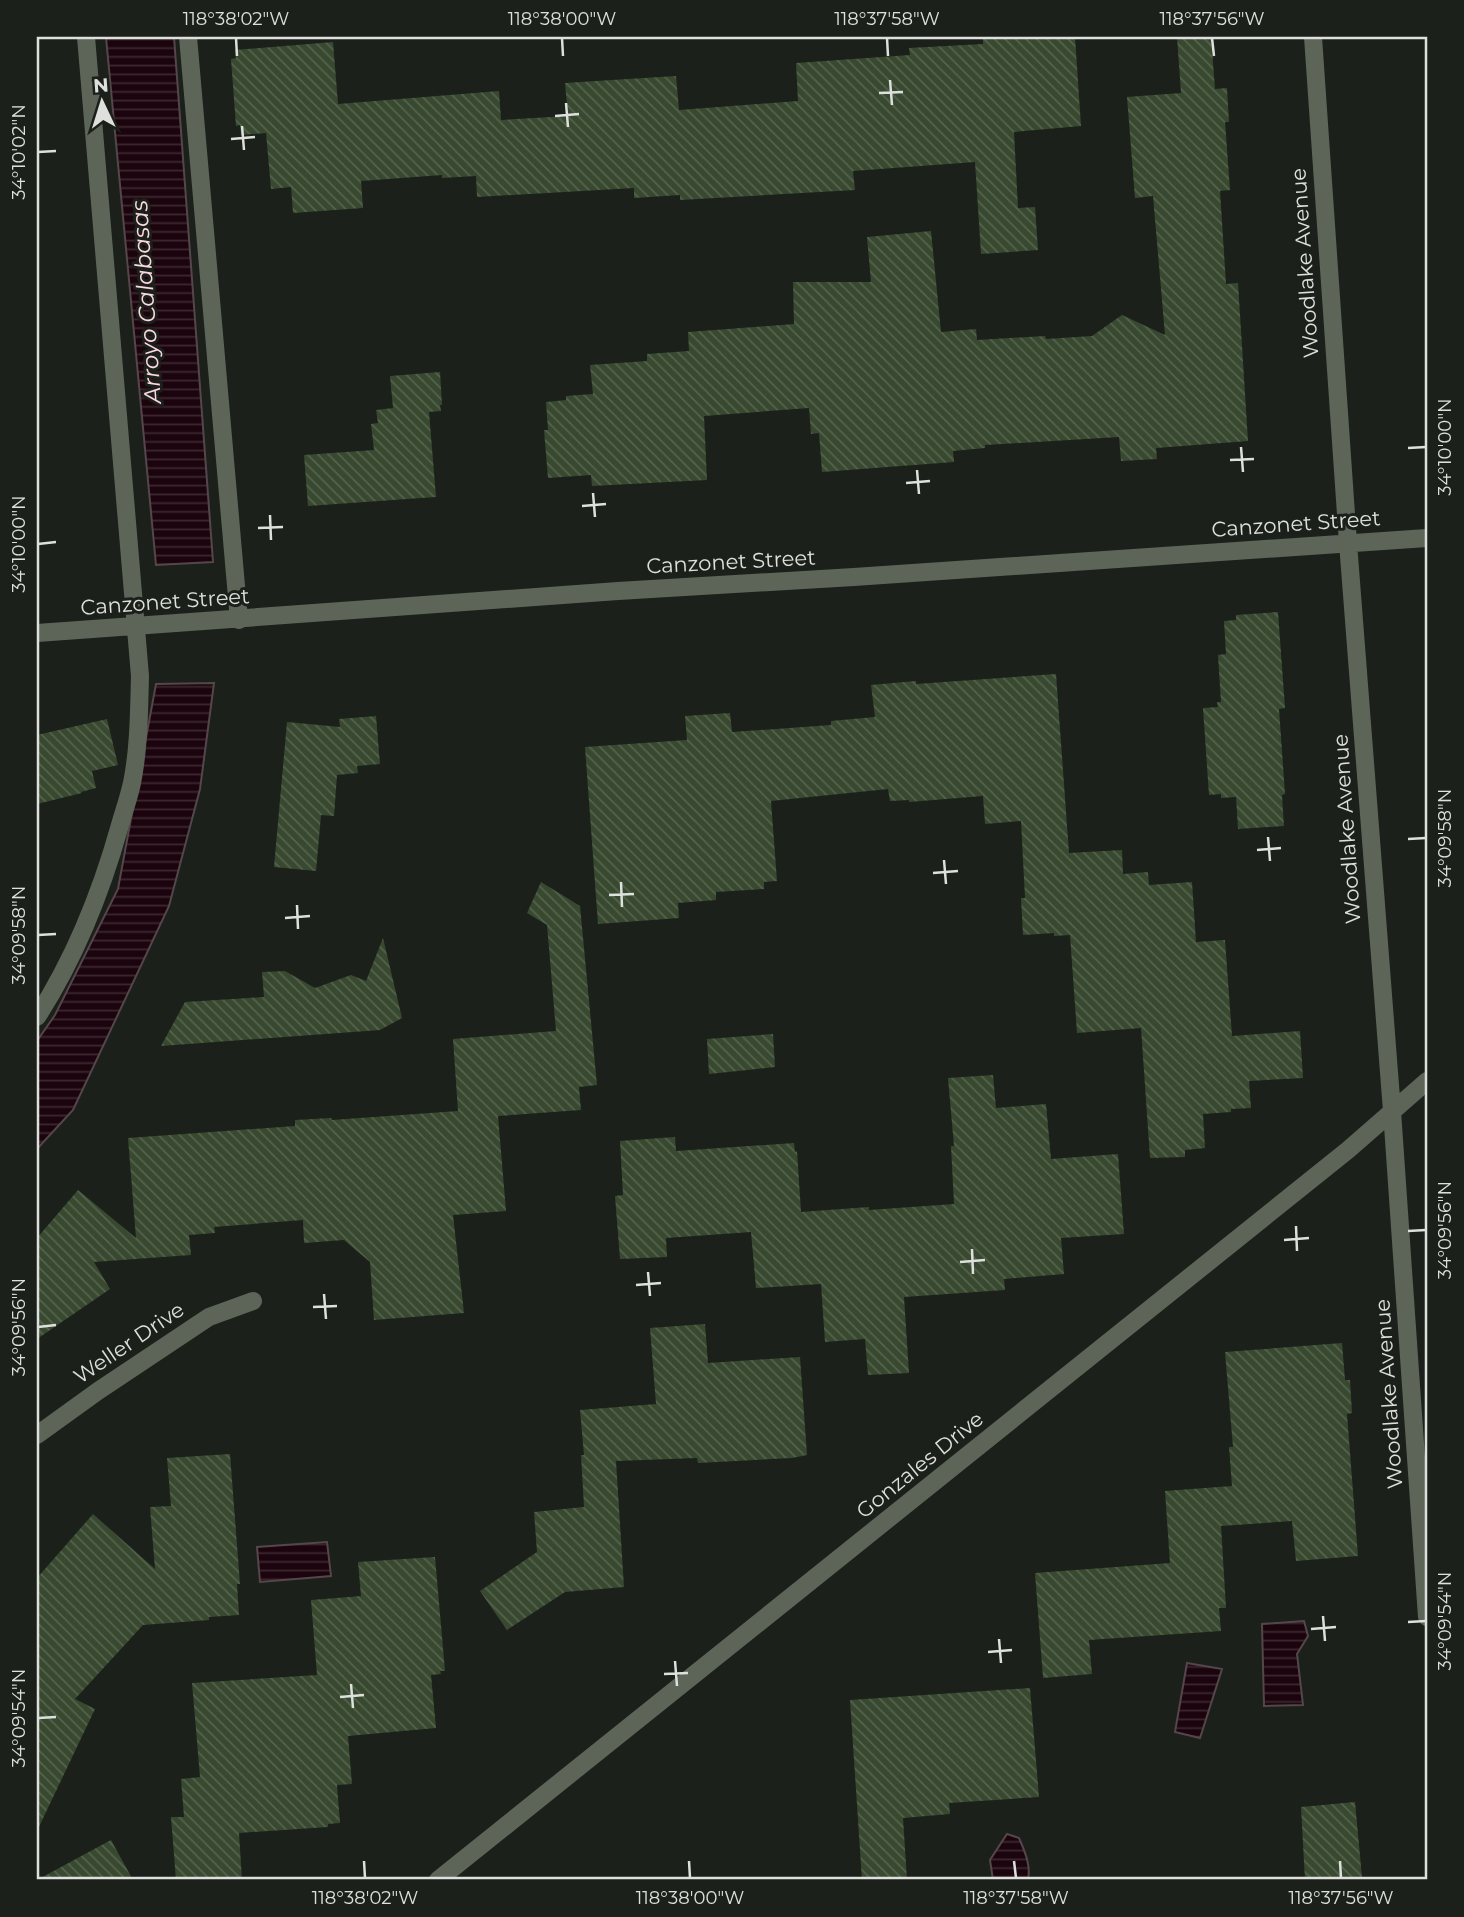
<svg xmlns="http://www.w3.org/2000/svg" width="1464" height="1917" font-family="Montserrat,sans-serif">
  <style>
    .water { fill: url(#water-rules); stroke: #55464b; stroke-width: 2 }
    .building { fill: url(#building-back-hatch) }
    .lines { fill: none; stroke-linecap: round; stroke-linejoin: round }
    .minor { stroke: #5d6559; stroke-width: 18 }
    .ticks { fill: none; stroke: #dde0dc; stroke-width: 2.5 }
    .labels { text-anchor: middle; stroke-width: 6; stroke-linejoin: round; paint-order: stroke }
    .street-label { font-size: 21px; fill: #dde0dc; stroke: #1c201a }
    .water-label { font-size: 23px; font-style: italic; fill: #ffd8e5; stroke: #1c201a }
    .neatline { fill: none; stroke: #dde0dc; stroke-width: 2.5 }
    .ticks-label { font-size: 18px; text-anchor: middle; fill: #dde0dc }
  </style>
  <defs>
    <pattern id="water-rules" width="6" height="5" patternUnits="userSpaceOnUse" patternTransform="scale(1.75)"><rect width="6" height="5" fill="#1b040d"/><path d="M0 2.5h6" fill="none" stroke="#3c2830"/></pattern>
    <pattern id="building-back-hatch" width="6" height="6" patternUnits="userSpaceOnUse" patternTransform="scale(1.75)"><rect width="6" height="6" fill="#384930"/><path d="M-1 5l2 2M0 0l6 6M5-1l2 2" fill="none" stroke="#54634d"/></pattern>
  </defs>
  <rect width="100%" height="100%" fill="#1c201a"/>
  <path class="water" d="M106,37H174L213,562L156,565Z
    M214,683L200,789L169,906L73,1110L37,1149V1041L55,1015L118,889L156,684Z
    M327,1542L331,1576L260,1582L257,1547Z
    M1304,1621L1308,1636L1297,1654L1303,1705L1264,1706L1262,1624Z
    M1187,1663L1222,1669L1200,1738L1175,1732Z
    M1007,1834L1019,1838C1025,1852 1031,1865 1028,1880H993L990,1860Z"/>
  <path class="building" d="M983,37H1075L1081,126L1014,132L1018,208L1035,207L1038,250L981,254L975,162L853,171L855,190L680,200V195L634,198V188L477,197L476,176L442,178V175L361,181L363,208L293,213L291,187L271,189L266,133L241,135L240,125L236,126L231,59L236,58L235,50L333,42L338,104L499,91L501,120L568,116L565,83L612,80L676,76L679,110L798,101L796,63L910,55L909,48L983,44Z
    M1177,37H1211L1215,89L1227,88L1229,122H1225L1230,190L1220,191L1226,284L1238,283L1248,441L1156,448L1157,459L1121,461L1119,437L985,445V448L953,451L954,462L822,472L819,433L811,434L809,408L704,416L707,480L592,486L591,475L548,478L544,430H548L546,402L566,400V396L593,394L590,365L647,361V354L689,351L688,332L794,324L793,282H871L867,237L931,231L941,332L976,329L977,340L1045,336L1046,339L1092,336L1122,315L1165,335L1153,196L1135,198L1127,97L1181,93Z
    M440,372L442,405H440L441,411L429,412L436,497L308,506L304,455L374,450L371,424L378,423L376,410L393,408L390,376Z
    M1278,612L1285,708L1279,709L1285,794L1282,795L1284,826L1238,829L1236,797L1221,798V794L1209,795L1203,708L1218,707L1217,702H1221L1218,655L1226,654L1224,621L1236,620V615Z
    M1056,674L1069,853L1122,850L1123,874L1148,872L1149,885L1192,882L1196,942L1225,940L1232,1036L1300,1031L1303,1078L1249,1081L1251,1108L1231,1109V1112L1203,1114L1205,1148L1185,1150V1157L1150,1158L1141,1028L1077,1033L1070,935L1054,936V933L1023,935L1021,898H1025L1021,821L985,824L983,796L909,802V800L890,801L888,789L771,801L777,881L764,882V889L716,892V900L678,903L679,918L598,924L585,747L687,740L685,716L730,713L732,732L831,725V721L875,717L871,685L916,681V684Z
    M376,716L380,764L357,766L358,773L337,775L334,816L321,815L316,871L274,867L287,722L340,727L339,719Z
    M107,719L118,765L92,771L96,788L81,792L82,793L37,804V735Z
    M541,882L580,906L597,1085L579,1087L581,1110L498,1116L506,1211L453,1215L464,1313L374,1320L370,1262L344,1240L304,1243L303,1220L214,1227L215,1233L189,1235L191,1255L94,1262L110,1289L37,1339V1238L78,1190L136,1238L128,1138L295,1126V1120L331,1118L332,1120L458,1111L453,1039L556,1031L547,925L527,913Z
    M383,938L402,1018L380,1030L161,1046L185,1002L264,997L262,972L285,971L315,988L351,975L366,981Z
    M773,1034L775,1067L709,1074L707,1039Z
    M993,1075L996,1108L1046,1104L1051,1159L1118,1154L1124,1234L1061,1238L1064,1274L1004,1279L1005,1290L904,1297L909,1373L868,1375L865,1339L825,1342L821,1284L756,1288L751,1232L666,1238L667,1257L620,1259L615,1196L623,1195L620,1141L675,1137L676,1151L794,1143L795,1152L797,1151L801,1212L869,1207V1210L954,1204L951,1146H954L948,1078Z
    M705,1324L708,1363L800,1357L807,1455L792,1458L698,1463L697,1458L616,1461L624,1587L565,1592L507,1630L480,1591L537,1552L534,1512L584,1507L581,1455H584L580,1410L656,1404L650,1328Z
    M1342,1343L1345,1380H1350L1352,1413L1347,1414L1358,1556L1296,1561L1292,1521L1221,1526L1226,1608H1219L1221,1631L1089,1640L1092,1674L1043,1678L1035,1573L1170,1563L1165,1491L1232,1486L1229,1447H1233L1225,1352Z
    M230,1454L240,1584H237L239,1615L209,1617V1620L143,1625L75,1699L95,1709L37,1831V1578L93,1514L155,1569L150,1507L171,1506L167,1458Z
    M435,1557L445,1671H440L441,1674L431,1675L436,1728L348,1736L352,1784L337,1785L340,1823L328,1824V1827L239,1833L242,1880H176L171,1817H184L181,1779L200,1777L192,1683L317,1675L311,1600L361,1596L358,1562Z
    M1030,1688L1039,1797L949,1803L950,1814L903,1818L907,1880H862L850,1700Z
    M1355,1802L1362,1877L1335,1880H1305L1301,1807Z
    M111,1840L133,1880H37Z"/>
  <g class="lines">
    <path class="minor" d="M188,37L239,620
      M1313,37L1348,543L1392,1111L1427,1617
      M37,633L618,591L854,577L1427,538
      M37,1017C75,958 101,893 120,825C124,811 129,797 132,783C139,748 139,712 140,676L86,37
      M37,1435L98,1391L209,1317L253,1301
      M438,1880L1348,1150L1427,1081"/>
  </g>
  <path class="ticks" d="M236,38L237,56M562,38L563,56M887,38L888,56M1212,38L1214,56M890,80L892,105M879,93L903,92M566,103L568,127M555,116L579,114M242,126L244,150M231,139L255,137M38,152L56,151M1241,447L1243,472M1408,448L1426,447M1230,460L1254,459M917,470L919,494M906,483L930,481M593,493L595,517M582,506L606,504M270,515L271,540M258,528L283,527M38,544L56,542M1268,837L1270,861M1408,839L1426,838M1257,850L1281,848M944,860L946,884M933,873L958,871M621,882L622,907M609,895L634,894M297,905L298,929M285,918L310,916M38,935L56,934M1296,1226L1297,1251M1408,1231L1426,1230M1284,1240L1309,1238M972,1249L973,1274M960,1262L985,1260M648,1272L650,1296M636,1285L661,1283M324,1294L326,1319M313,1307L337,1306M38,1327L56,1325M1323,1616L1325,1641M1408,1622L1426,1621M1311,1629L1336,1627M999,1639L1001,1663M988,1652L1012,1650M675,1661L677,1686M664,1674L688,1673M351,1684L353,1708M340,1697L364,1695M38,1718L56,1717M364,1861L365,1878M689,1861L690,1878M1014,1861L1016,1878M1340,1861L1341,1878"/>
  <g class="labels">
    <g class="street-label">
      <text transform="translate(1305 263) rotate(-94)" y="7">Woodlake Avenue</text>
      <text transform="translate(1296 524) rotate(-4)" y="7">Canzonet Street</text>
      <text transform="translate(731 562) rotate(-3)" y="7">Canzonet Street</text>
      <text transform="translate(165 602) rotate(-4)" y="7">Canzonet Street</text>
      <text transform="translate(1347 829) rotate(-94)" y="7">Woodlake Avenue</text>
      <text transform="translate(129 1343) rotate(-34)" y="7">Weller Drive</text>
      <text transform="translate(1389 1394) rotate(-94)" y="7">Woodlake Avenue</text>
      <text transform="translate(920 1465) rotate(-39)" y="7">Gonzales Drive</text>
    </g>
    <g class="water-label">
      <text transform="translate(146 302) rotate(-94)" y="8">Arroyo Calabasas</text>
    </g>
  </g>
  <rect width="1464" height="1917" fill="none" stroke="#1c201a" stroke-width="77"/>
  <g transform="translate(102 102) rotate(356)" stroke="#1c201a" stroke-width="5" paint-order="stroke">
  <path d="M0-5L12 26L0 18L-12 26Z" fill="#dde0dc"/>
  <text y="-10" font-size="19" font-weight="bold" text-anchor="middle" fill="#dde0dc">N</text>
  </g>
  <rect x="38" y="38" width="1388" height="1840" class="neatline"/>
  <g class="ticks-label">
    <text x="236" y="25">118°38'02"W</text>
    <text x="562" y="25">118°38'00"W</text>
    <text x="887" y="25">118°37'58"W</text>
    <text x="1212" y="25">118°37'56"W</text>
    <text transform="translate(19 152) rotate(-90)" y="6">34°10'02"N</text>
    <text transform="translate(1445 447) rotate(-90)" y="6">34°10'00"N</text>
    <text transform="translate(19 544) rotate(-90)" y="6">34°10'00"N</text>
    <text transform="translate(1445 838) rotate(-90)" y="6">34°09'58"N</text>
    <text transform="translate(19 935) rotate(-90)" y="6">34°09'58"N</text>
    <text transform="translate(1445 1230) rotate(-90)" y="6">34°09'56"N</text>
    <text transform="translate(19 1327) rotate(-90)" y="6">34°09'56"N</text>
    <text transform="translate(1445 1621) rotate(-90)" y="6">34°09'54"N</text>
    <text transform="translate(19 1718) rotate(-90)" y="6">34°09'54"N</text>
    <text x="365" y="1904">118°38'02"W</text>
    <text x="690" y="1904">118°38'00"W</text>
    <text x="1016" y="1904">118°37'58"W</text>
    <text x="1341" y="1904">118°37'56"W</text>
  </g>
</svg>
